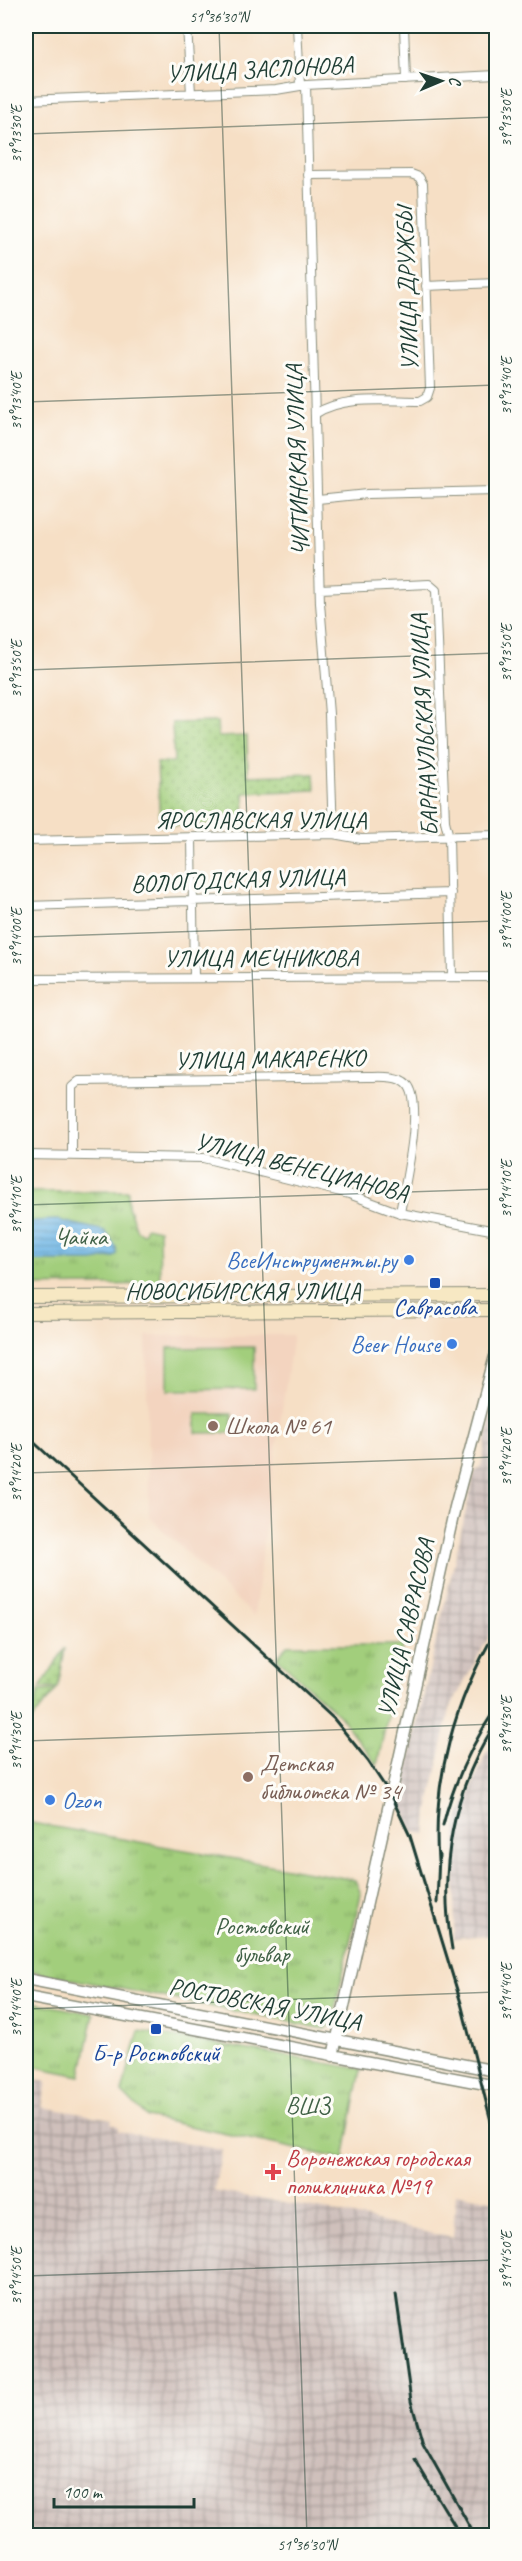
<svg xmlns="http://www.w3.org/2000/svg" width="522" height="2561" font-family="Caveat,sans-serif">
  <style>
    .built { fill: #f3d4bf }
    .industrial { fill: url(#industrial-grid) }
    .grass { fill: url(#grass-dots); stroke: #608658; stroke-width: 1.5 }
    .park { fill: url(#park-tufts); stroke: #608658; stroke-width: 1.5 }
    .pitch { fill: #a2ce7b; stroke: #608658; stroke-width: 1.5 }
    .water { fill: url(#water-rules); stroke: #487a8e; stroke-width: 1.5 }
    .lines { fill: none; stroke-linecap: round; stroke-linejoin: round }
    .minor-casing { stroke: #8a8e7c; stroke-width: 10 }
    .tertiary-casing { stroke: #8a8e7c; stroke-width: 13 }
    .secondary-casing { stroke: #8a8e7c; stroke-width: 14 }
    .minor { stroke: #fff; stroke-width: 8 }
    .tertiary { stroke: #fff; stroke-width: 10 }
    .secondary { stroke: #f7e8c3; stroke-width: 12 }
    .rail { stroke: #1f3d34; stroke-width: 3 }
    .ticks { fill: none; stroke: #1f3d34; stroke-width: 1.5; stroke-opacity: 0.45 }
    .shop-dot { fill: #3f7fe0; stroke: #fdfcf7; stroke-width: 2 }
    .transit-dot { fill: #1a4fb4; stroke: #fdfcf7; stroke-width: 2 }
    .education-dot { fill: #8d6e63; stroke: #fdfcf7; stroke-width: 2 }
    .health-dot { fill: #e0444e; stroke: #fdfcf7; stroke-width: 2 }
    .labels { text-anchor: middle; stroke-width: 6; stroke-linejoin: round; paint-order: stroke }
    .street-label { font-size: 24px; fill: #1f3d34; stroke: #fdfcf7 }
    .park-label { font-size: 24px; fill: #406146; stroke: #fdfcf7 }
    .shop-label { font-size: 24px; fill: #366cbe; stroke: #fdfcf7; text-anchor: end }
    .transit-label { font-size: 24px; fill: #164399; stroke: #fdfcf7 }
    .education-label { font-size: 24px; fill: #785e54; stroke: #fdfcf7; text-anchor: start }
    .health-label { font-size: 24px; fill: #be3a42; stroke: #fdfcf7; text-anchor: start }
    .neatline { fill: none; stroke: #1f3d34; stroke-width: 2 }
    .ticks-label { font-size: 15px; text-anchor: middle; fill: #1f3d34 }
  </style>
  <defs>
    <pattern id="industrial-grid" width="8" height="8" patternUnits="userSpaceOnUse" patternTransform="scale(1.5)"><rect width="8" height="8" fill="#cfc0bb"/><path d="M0 4h8M4 0v8" fill="none" stroke="#a79d99"/></pattern>
    <pattern id="grass-dots" width="8" height="8" patternUnits="userSpaceOnUse" patternTransform="scale(1.5)"><rect width="8" height="8" fill="#a2ce7b"/><path d="M2 2h.1M6 6h.1" fill="none" stroke="#83a866" stroke-width="1.8" stroke-linecap="round"/></pattern>
    <pattern id="park-tufts" width="24" height="20" patternUnits="userSpaceOnUse" patternTransform="scale(1.5)"><rect width="24" height="20" fill="#a2ce7b"/><path d="M3 7l-1-3M5 7V3M7 7l1-3M15 17l-1-3M17 17v-4M19 17l1-3" fill="none" stroke="#83a866"/></pattern>
    <pattern id="water-rules" width="6" height="5" patternUnits="userSpaceOnUse" patternTransform="scale(1.5)"><rect width="6" height="5" fill="#70b7e7"/><path d="M0 2.5h6" fill="none" stroke="#5b96bc"/></pattern>
  </defs>
  <rect width="100%" height="100%" fill="#fdfcf7"/>
  <filter id="ink" filterUnits="userSpaceOnUse"><feTurbulence type="fractalNoise" baseFrequency=".0167" numOctaves="2"/><feDisplacementMap in="SourceGraphic" scale="12" xChannelSelector="R" yChannelSelector="G"/><feConvolveMatrix kernelMatrix="1 2 1 2 8 2 1 2 1" color-interpolation-filters="sRGB"/></filter>
  <filter id="wash" filterUnits="userSpaceOnUse"><feTurbulence type="fractalNoise" baseFrequency=".008" numOctaves="4" result="noise"/><feDisplacementMap in="SourceGraphic" scale="24" xChannelSelector="R" yChannelSelector="G"/><feGaussianBlur stdDeviation="1.35" result="paint"/><feColorMatrix in="noise" values="0 0 0 0 0 0 0 0 0 0 0 0 0 0 0 0 0 1.4 0 .05"/><feComposite in="paint" operator="in"/></filter>
  <g filter="url(#wash)">
    <rect width="100%" height="100%" fill="#f6dfc5"/>
    <path class="built" d="M293,1335L266,1518L254,1616L149,1517L146,1336Z
      M33,1612V1674L26,1687V1613Z"/>
    <path class="industrial" d="M496,1392V1623L450,1709L428,1811L426,1834L414,1832L399,1803L475,1471L481,1466Z
      M496,1740V1935L454,1939L456,1826L486,1753Z
      M26,2078L47,2082L42,2107L112,2119L111,2123L119,2127V2131L222,2150L214,2191L330,2211L453,2238L456,2193L496,2201V2535H26Z"/>
    <path class="grass" d="M217,722L218,737L247,736L248,776L314,774L315,790L244,793L245,823L160,826L157,763L174,762L172,723Z
      M65,1648L58,1688H40Z
      M56,1690L28,1725L39,1691Z"/>
    <path class="park" d="M128,1191V1206L137,1231L143,1234L146,1227L159,1230L160,1284L26,1286V1192Z
      M287,1645H403L377,1765L339,1715L277,1658Z
      M26,1822L355,1880L361,1894L331,2025L325,2029L26,1970Z
      M26,2001L94,2014L81,2076L26,2065Z
      M139,2031L361,2069L344,2159L147,2117L122,2092Z"/>
    <path class="pitch" d="M254,1347V1389L168,1390V1348Z
      M196,1414H232V1433H196Z"/>
    <path class="water" d="M57,1220L105,1231L116,1247L117,1254L114,1257L93,1261H26V1225L34,1221Z"/>
  </g>
  <g filter="url(#ink)">
    <g class="lines">
      <g class="minor-casing">
        <path id="minor" d="M187,26L191,93
          M297,26L300,85
          M404,26L406,80
          M306,85L320,603L329,714L333,834
          M26,100L276,90L306,85L496,75
          M308,175L411,174L419,177L423,184L430,388L427,397L420,401C387,401 344,395 315,414
          M426,286L496,283
          M318,499L367,494L496,491
          M320,589L429,584L436,590L445,821L449,837L452,977
          M192,839L194,977
          M26,841L333,834L361,839L496,835
          M26,906L451,893
          M26,979L496,977
          M26,1155L203,1158L349,1194L400,1213L496,1231
          M72,1156V1087L79,1081L367,1077C379,1077 398,1075 407,1084C425,1102 404,1188 400,1213"/>
      </g>
      <g class="tertiary-casing">
        <path id="tertiary" d="M26,1979L496,2071
          M26,1997L496,2086
          M333,2056L455,1507L496,1352"/>
      </g>
      <g class="secondary-casing">
        <path id="secondary" d="M26,1297L496,1295
          M26,1313L496,1310"/>
      </g>
      <use href="#minor" class="minor"/>
      <use href="#tertiary" class="tertiary"/>
      <use href="#secondary" class="secondary"/>
      <path class="rail" d="M26,1435L334,1719L368,1761L390,1794L410,1836L461,2003L496,2141
        M443,1825C454,1781 471,1745 496,1708
        M438,1861C432,1780 455,1700 496,1631
        M437,1903L439,1855
        M452,1949C438,1871 452,1790 496,1723
        M396,2294L411,2401L423,2443L475,2536
        M415,2460L461,2536"/>
    </g>
  </g>
  <path class="ticks" d="M219,26L307,2536M26,134L496,117M26,402L496,385M26,670L496,653M26,937L496,921M26,1205L496,1189M26,1473L496,1457M26,1741L496,1724M26,2009L496,1992M26,2276L496,2260M278,2536L496,2528"/>
  <g class="shop-dot">
    <circle cx="409" cy="1260" r="6"/>
    <circle cx="452" cy="1344" r="6"/>
    <circle cx="50" cy="1800" r="6"/>
  </g>
  <g class="transit-dot">
    <rect x="429" y="1277" width="12" height="12" rx="3"/>
    <rect x="150" y="2023" width="12" height="12" rx="3"/>
  </g>
  <g class="education-dot">
    <circle cx="213" cy="1426" r="6"/>
    <circle cx="248" cy="1777" r="6"/>
  </g>
  <path class="health-dot" d="M270 2163h6v6h6v6h-6v6h-6v-6h-6v-6h6z"/>
  <g class="labels">
    <g class="street-label">
      <text transform="translate(260 69) rotate(-3)" y="8">УЛИЦА ЗАСЛОНОВА</text>
      <text transform="translate(407 289) rotate(-92)" y="8">УЛИЦА ДРУЖБЫ</text>
      <text transform="translate(297 460) rotate(-92)" y="8">ЧИТИНСКАЯ УЛИЦА</text>
      <text transform="translate(424 725) rotate(-93)" y="8">БАРНАУЛЬСКАЯ УЛИЦА</text>
      <text x="261" y="828">ЯРОСЛАВСКАЯ УЛИЦА</text>
      <text transform="translate(238 880) rotate(-2)" y="8">ВОЛОГОДСКАЯ УЛИЦА</text>
      <text x="261" y="966">УЛИЦА МЕЧНИКОВА</text>
      <text transform="translate(270 1059) rotate(-1)" y="8">УЛИЦА МАКАРЕНКО</text>
      <text transform="translate(302 1167) rotate(14)" y="8">УЛИЦА ВЕНЕЦИАНОВА</text>
      <text x="243" y="1299">НОВОСИБИРСКАЯ УЛИЦА</text>
      <text transform="translate(406 1628) rotate(-77)" y="8">УЛИЦА САВРАСОВА</text>
      <text transform="translate(265 2004) rotate(11)" y="8">РОСТОВСКАЯ УЛИЦА</text>
    </g>
    <g class="park-label">
      <text x="81" y="1245">Чайка</text>
      <text x="262" y="1934">Ростовский<tspan x="262" dy="28">бульвар</tspan></text>
      <text x="308" y="2113">ВШЗ</text>
    </g>
    <g class="shop-label">
      <text x="397" y="1268">ВсеИнструменты.ру</text>
      <text x="440" y="1352">Beer House</text>
      <text x="62" y="1808" text-anchor="start">Ozon</text>
    </g>
    <g class="transit-label">
      <text x="435" y="1315">Саврасова</text>
      <text x="156" y="2061">Б-р Ростовский</text>
    </g>
    <g class="education-label">
      <text x="225" y="1434">Школа № 61</text>
      <text x="260" y="1771">Детская<tspan x="260" dy="28">библиотека № 34</tspan></text>
    </g>
    <g class="health-label">
      <text x="286" y="2166">Воронежская городская<tspan x="286" dy="28">поликлиника №19</tspan></text>
    </g>
  </g>
  <rect width="522" height="2561" fill="none" stroke="#fdfcf7" stroke-width="66"/>
  <g transform="translate(441 81) rotate(88)" stroke="#fdfcf7" stroke-width="4.5" paint-order="stroke">
  <path d="M0-4.5L10 22L0 15L-10 22Z" fill="#1f3d34"/>
  <text y="-9" font-size="16" font-weight="bold" text-anchor="middle" fill="#1f3d34">С</text>
  </g>
  <path d="M54 2498v9h140v-9" fill="none" stroke="#1f3d34" stroke-width="3"/>
  <text x="63" y="2498" font-size="18" fill="#1f3d34" stroke="#fdfcf7" stroke-width="4.5" paint-order="stroke">100 m</text>
  <rect x="33" y="33" width="456" height="2495" class="neatline"/>
  <g class="ticks-label">
    <text x="219" y="22">51°36'30"N</text>
    <text transform="translate(506 118) rotate(-90)" y="5">39°13'30"E</text>
    <text transform="translate(16 134) rotate(-90)" y="5">39°13'30"E</text>
    <text transform="translate(506 386) rotate(-90)" y="5">39°13'40"E</text>
    <text transform="translate(16 401) rotate(-90)" y="5">39°13'40"E</text>
    <text transform="translate(506 653) rotate(-90)" y="5">39°13'50"E</text>
    <text transform="translate(16 669) rotate(-90)" y="5">39°13'50"E</text>
    <text transform="translate(506 921) rotate(-90)" y="5">39°14'00"E</text>
    <text transform="translate(16 937) rotate(-90)" y="5">39°14'00"E</text>
    <text transform="translate(506 1189) rotate(-90)" y="5">39°14'10"E</text>
    <text transform="translate(16 1205) rotate(-90)" y="5">39°14'10"E</text>
    <text transform="translate(506 1457) rotate(-90)" y="5">39°14'20"E</text>
    <text transform="translate(16 1473) rotate(-90)" y="5">39°14'20"E</text>
    <text transform="translate(506 1725) rotate(-90)" y="5">39°14'30"E</text>
    <text transform="translate(16 1741) rotate(-90)" y="5">39°14'30"E</text>
    <text transform="translate(506 1992) rotate(-90)" y="5">39°14'40"E</text>
    <text transform="translate(16 2008) rotate(-90)" y="5">39°14'40"E</text>
    <text transform="translate(506 2260) rotate(-90)" y="5">39°14'50"E</text>
    <text transform="translate(16 2276) rotate(-90)" y="5">39°14'50"E</text>
    <text x="307" y="2550">51°36'30"N</text>
  </g>
</svg>
